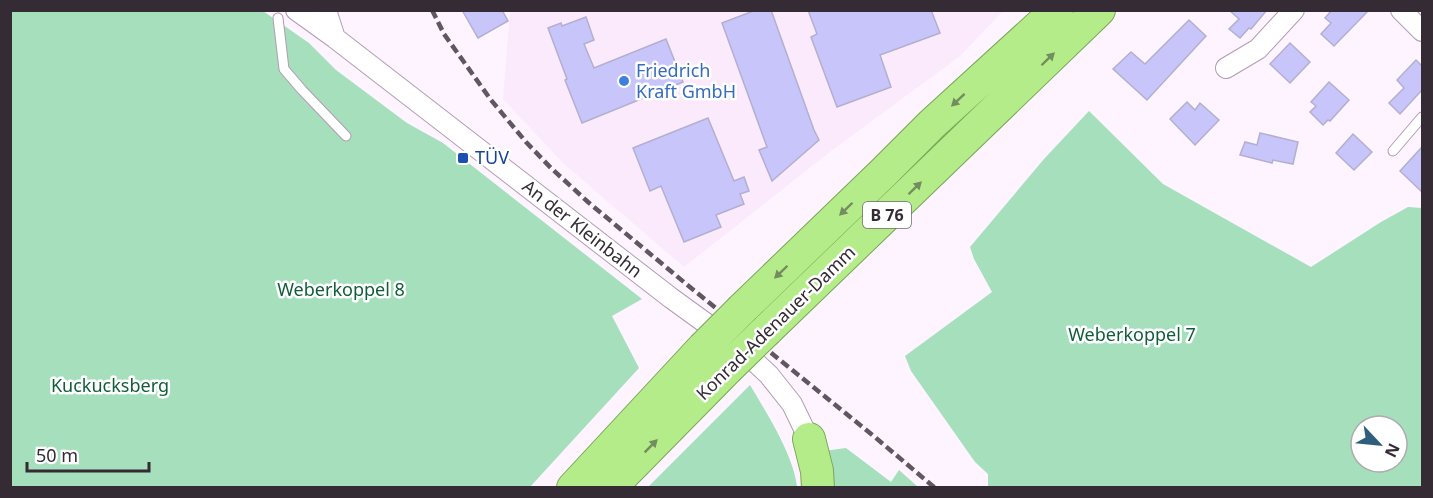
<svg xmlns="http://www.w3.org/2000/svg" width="1433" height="498" font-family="'Noto Sans',sans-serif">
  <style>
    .built { fill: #fbe9fc }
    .green { fill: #a5dfbb; fill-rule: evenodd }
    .building { fill: #c8c5fb; stroke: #b2b0cf; stroke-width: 1.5 }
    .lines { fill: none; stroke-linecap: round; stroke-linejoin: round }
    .service-casing { stroke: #b39cb4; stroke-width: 11 }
    .minor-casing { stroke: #b39cb4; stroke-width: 22 }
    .trunk-casing { stroke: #7ba558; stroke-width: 34 }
    .service { stroke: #fff; stroke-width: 9 }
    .minor { stroke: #fff; stroke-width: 20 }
    .trunk { stroke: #b3ec88; stroke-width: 32 }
    .rail { stroke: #615761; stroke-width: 4.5; stroke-dasharray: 9 4.5; stroke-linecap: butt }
    .trunk-bridge-casing { stroke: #7ba558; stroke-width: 34; stroke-linecap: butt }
    .trunk-bridge { stroke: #b3ec88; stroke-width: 32 }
    .oneway { fill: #748c5e }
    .shop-dot { fill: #3f7fe0; stroke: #fff; stroke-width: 2 }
    .transit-dot { fill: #1a4fb4; stroke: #fff; stroke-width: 2 }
    .labels { text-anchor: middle; stroke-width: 5; stroke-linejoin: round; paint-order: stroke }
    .shield { fill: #fff; stroke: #726b72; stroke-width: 1.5 }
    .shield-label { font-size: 16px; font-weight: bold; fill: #352b35 }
    .shop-label { font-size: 18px; fill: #366cbe; stroke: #fff; text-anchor: start }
    .transit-label { font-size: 18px; fill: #164399; stroke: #fff; text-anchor: start }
    .street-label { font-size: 18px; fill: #352b35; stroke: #fff }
    .park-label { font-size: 18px; fill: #115d39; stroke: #fff }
  </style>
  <rect width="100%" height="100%" fill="#fef4ff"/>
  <path class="built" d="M510,11H1003L959,57L835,148L684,267L564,164L503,99Z"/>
  <path class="green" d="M10,11H263L309,43L336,70L407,123L443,143L642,299L612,316L639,368L530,487H11Z
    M1089,111L1163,184L1311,267L1381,222L1408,207L1422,208V487H988V474L975,462L911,371L905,356L992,292L974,259L970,247L1044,159ZM1361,426H1397V462H1361Z
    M750,385C766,412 794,456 797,487H648Z
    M846,448L891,482L899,470L918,487H834L824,451Z"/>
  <path class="building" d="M462,10H502L508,21L478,38Z
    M756,10H771L814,130L819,140L772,181L759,150L767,147L722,23Z
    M808,10H931L940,33L880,55L891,87L837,107L811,37L817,34Z
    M1229,10H1267L1251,29L1249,28L1240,38L1229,29L1239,19Z
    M1332,10H1369L1334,46L1321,34L1331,23L1325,18Z
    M586,17L594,40L584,44L594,68L666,39L683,82L582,123L565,80L567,79L548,28L561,23L562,26Z
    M1189,20L1206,36L1147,100L1113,69L1131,52L1145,64Z
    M1290,43L1310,62L1290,83L1270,64Z
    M1416,60L1422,66V90L1400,114L1389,103L1404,88L1397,80Z
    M1329,82L1349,100L1330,121L1328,120L1323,125L1310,112L1316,106L1311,102Z
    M1187,102L1195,110L1200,103L1219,120L1195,145L1170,119Z
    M708,118L734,181L744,177L749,191L740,194L744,204L716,215L721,227L684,242L661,186L650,191L633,148Z
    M1260,133L1298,142L1293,164L1273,160L1272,163L1240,155L1245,142L1257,145Z
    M1353,134L1372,152L1354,170L1336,153Z
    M1422,147V192L1400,171Z"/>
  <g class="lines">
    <g class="service-casing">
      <path id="service" d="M278,18L284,69L302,90L346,136
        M1393,151L1422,117"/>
    </g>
    <g class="minor-casing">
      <path id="minor" d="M296,10L335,38L671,298L740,348L769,375L792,404L809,439
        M326,10L335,38
        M1401,10L1422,31
        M1226,68L1258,49L1294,10"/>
    </g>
    <g class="trunk-casing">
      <path id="trunk" d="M742,309L883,173L932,124L1057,10
        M767,330L1099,10
        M809,439L817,471L818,488
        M573,488L703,348
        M610,488L727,369"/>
    </g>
    <use href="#service" class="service"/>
    <use href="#minor" class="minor"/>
    <use href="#trunk" class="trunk"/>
    <path class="rail" d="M432,10L444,34L491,100L526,142L551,168L588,202L685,283L876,438L935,488"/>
    <g class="trunk-bridge-casing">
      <path id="trunk-bridge" d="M703,348L742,309
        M727,369L767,330"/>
    </g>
    <use href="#trunk-bridge" class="trunk-bridge"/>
  </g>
  <defs><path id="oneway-solid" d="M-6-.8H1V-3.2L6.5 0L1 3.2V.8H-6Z" transform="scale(1.5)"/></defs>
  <g class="oneway">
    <use href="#oneway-solid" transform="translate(1048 59) rotate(-44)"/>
    <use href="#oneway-solid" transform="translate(958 100) rotate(137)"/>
    <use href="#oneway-solid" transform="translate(915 188) rotate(-44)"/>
    <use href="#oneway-solid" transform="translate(846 209) rotate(136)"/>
    <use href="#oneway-solid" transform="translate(781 272) rotate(136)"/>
    <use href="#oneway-solid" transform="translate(651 446) rotate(-45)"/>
  </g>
  <circle class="shop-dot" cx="624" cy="81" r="6"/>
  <rect class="transit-dot" x="457" y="152" width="12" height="12" rx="3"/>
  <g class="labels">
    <rect class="shield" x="863" y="202" width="48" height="26" rx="4.5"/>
    <g class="shield-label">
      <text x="887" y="221">B 76</text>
    </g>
    <g class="shop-label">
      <text x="636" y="77">Friedrich<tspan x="636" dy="21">Kraft GmbH</tspan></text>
    </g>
    <g class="transit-label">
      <text x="475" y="164">TÜV</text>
    </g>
    <g class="street-label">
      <text transform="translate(582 229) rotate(38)" y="6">An der Kleinbahn</text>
      <text transform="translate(776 323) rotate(-44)" y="6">Konrad-Adenauer-Damm</text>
    </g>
    <g class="park-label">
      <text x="341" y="296">Weberkoppel 8</text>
      <text x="1132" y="341">Weberkoppel 7</text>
      <text x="110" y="392">Kuckucksberg</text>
    </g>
  </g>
  <rect width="1433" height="498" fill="none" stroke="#352b35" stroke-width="24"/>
  <g transform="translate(1379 444) rotate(116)"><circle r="28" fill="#ffffff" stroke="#aeaaae" stroke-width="1.5"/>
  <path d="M0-4.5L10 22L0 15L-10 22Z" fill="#2f5d7c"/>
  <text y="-9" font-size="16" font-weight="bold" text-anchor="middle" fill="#352b35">N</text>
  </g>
  <path d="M27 462v9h122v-9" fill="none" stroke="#352b35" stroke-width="3"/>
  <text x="36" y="462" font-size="18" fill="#352b35" stroke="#ffffff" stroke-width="4.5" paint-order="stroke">50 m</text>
</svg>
